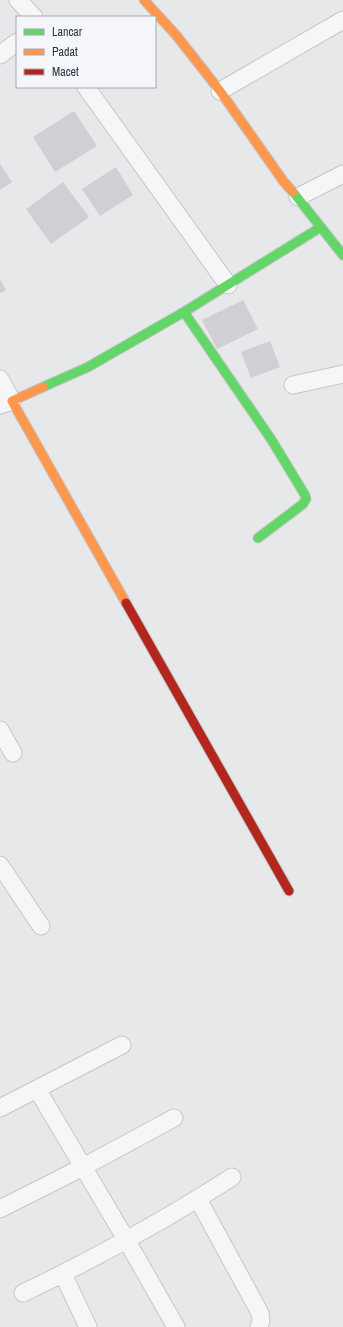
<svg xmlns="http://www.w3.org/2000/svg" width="343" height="1327" font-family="'Archivo Narrow',sans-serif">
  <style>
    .building { fill: #ced0d3 }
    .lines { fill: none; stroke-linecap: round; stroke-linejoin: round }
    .street-casing { stroke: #c4c6c8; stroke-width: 19 }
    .fast-casing { stroke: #c4c6c8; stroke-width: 11 }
    .slow-casing { stroke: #c4c6c8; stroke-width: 11 }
    .jam-casing { stroke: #c4c6c8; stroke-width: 11 }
    .street { stroke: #f5f6f7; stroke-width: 17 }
    .fast { stroke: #63d668; stroke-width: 9 }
    .slow { stroke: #ff974d; stroke-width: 9 }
    .jam { stroke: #b3261e; stroke-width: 9 }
  </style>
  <rect width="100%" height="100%" fill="#e6e8ea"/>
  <path class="building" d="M74,111L97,146L55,172L33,137Z
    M0,164L12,182L0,190Z
    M116,167L133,195L100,216L82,189Z
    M63,182L89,217L51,244L26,209Z
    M0,279L6,290L0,293Z
    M243,300L258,329L217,349L202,320Z
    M270,341L280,367L251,378L241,352Z"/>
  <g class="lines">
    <g class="street-casing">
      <path id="street" d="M18,0L34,17
        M0,55L17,42
        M86,87L228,285
        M220,91L343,20
        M298,197L343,174
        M0,379L12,401L0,405
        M293,385L343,374
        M0,730L13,753
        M0,865L41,926
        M37,1089L127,1241L176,1327
        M0,1108L122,1045
        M198,1199L260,1313L261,1320L259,1327
        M0,1209L83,1167L174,1118
        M63,1274L88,1327
        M23,1293C96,1258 164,1221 232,1177"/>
    </g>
    <g class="fast-casing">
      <path id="fast" d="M293,192L343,255
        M184,312L271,439L305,495L306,499L303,504L258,538
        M43,387L88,367L184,312L321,227"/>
    </g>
    <g class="slow-casing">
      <path id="slow" d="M144,0L176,35L220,91L284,182L293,192
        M43,387L12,401L126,603"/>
    </g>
    <g class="jam-casing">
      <path id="jam" d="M126,603L289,891"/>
    </g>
    <use href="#street" class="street"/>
    <use href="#fast" class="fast"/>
    <use href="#slow" class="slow"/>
    <use href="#jam" class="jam"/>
  </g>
  <rect x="16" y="16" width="140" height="72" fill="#f4f6f9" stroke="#a4a8b1"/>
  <rect x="24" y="29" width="20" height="6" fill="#63d668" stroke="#a4a8b1"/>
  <text x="52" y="36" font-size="12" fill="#2b3445">Lancar</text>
  <rect x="24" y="49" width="20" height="6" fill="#ff974d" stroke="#a4a8b1"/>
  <text x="52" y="56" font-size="12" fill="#2b3445">Padat</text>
  <rect x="24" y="69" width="20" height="6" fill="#b3261e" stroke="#a4a8b1"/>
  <text x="52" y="76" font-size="12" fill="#2b3445">Macet</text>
</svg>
